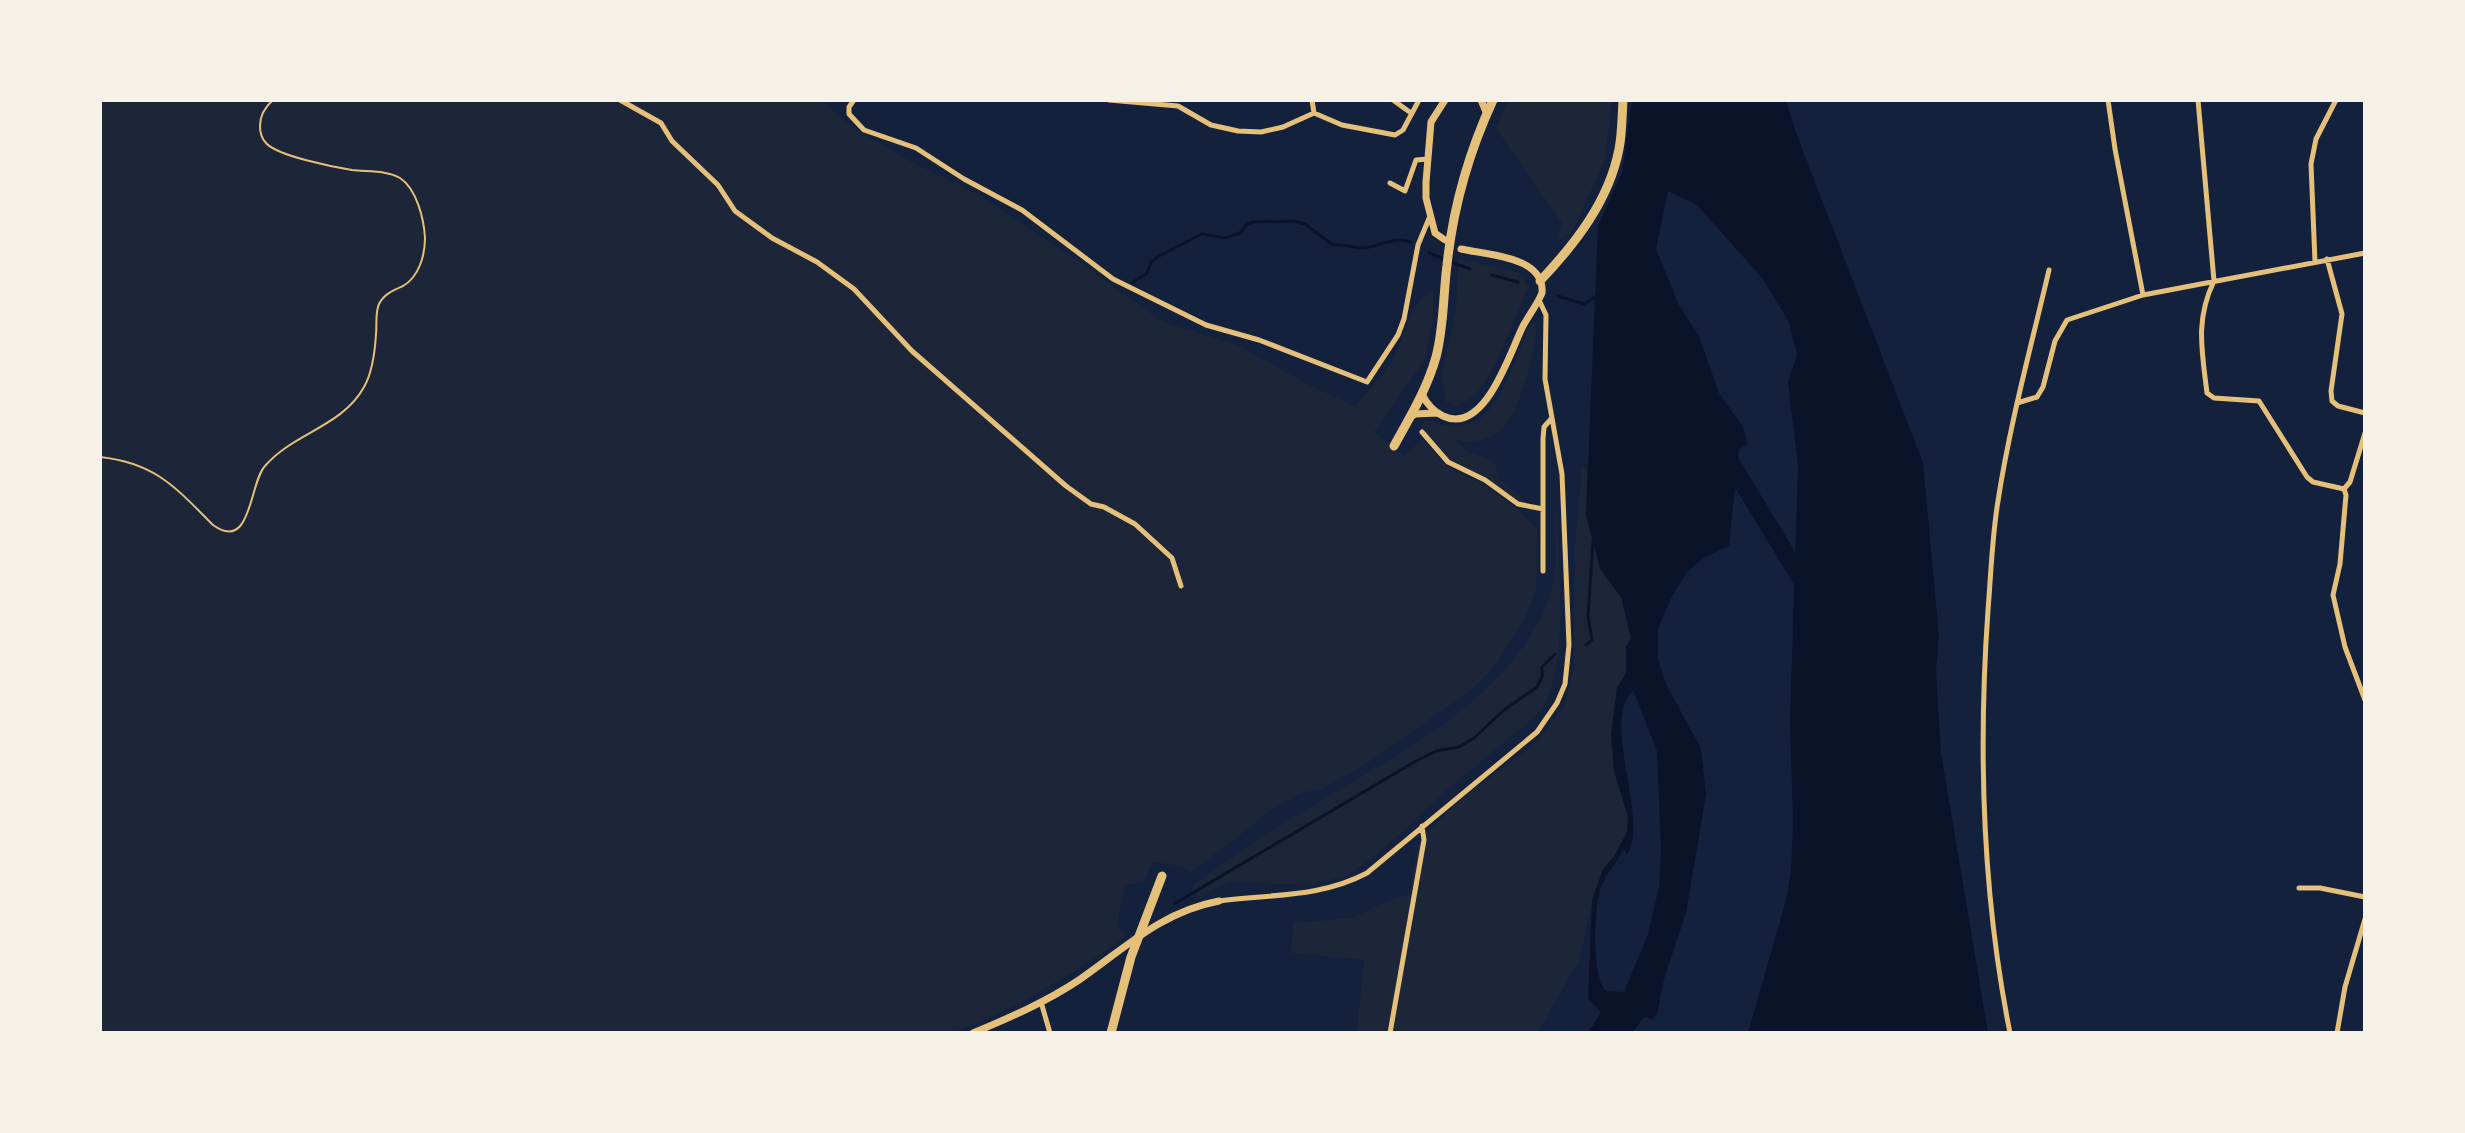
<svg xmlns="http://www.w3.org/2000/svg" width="2465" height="1133" font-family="Spectral,serif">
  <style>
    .green { fill: #1d2539 }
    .water { fill: #0b132b; fill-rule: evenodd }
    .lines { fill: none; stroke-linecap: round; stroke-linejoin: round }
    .stream { stroke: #0b132b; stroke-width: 3 }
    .river { stroke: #0b132b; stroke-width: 18 }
    .path { stroke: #e5c07b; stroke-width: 2 }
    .minor { stroke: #e5c07b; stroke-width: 5 }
    .tertiary { stroke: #e5c07b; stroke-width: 7 }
    .primary { stroke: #e5c07b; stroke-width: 9 }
    .trunk { stroke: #e5c07b; stroke-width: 9 }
  </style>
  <rect width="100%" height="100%" fill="#14213d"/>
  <path class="green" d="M100,100H820L857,130L912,162L976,193L1071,256L1163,322L1239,346L1313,387L1355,406C1367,391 1382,377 1392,361C1406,337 1407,304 1433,290V319L1425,359L1374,432L1404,456L1423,439L1439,458L1457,472L1483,484L1521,512L1537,529L1536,589L1523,622L1493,668L1470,691L1366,764L1324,788L1298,794L1269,812L1192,872L1181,866L1153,862L1143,882L1125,886L1117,925L1126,936C1071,975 1012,1012 949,1033H100Z
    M1508,100H1612L1605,159L1572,233L1556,241L1562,223L1496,128Z
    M1458,259L1516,272L1523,277L1528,288L1495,366L1475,396L1458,406L1446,402L1441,374L1456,312Z
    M1535,320C1542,337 1518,414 1503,428C1491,439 1471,445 1456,440L1465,450L1495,462L1499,479L1527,501H1519L1486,478L1449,460L1421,428L1425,419C1483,444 1500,399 1518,354C1523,342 1526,328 1535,320Z
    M1582,465L1587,471L1586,515L1600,569L1621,597L1631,638L1626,647V673L1617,688L1614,771L1624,800L1628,817L1627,832L1614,857L1603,869L1592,900L1580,959L1537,1033H1357L1364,960L1291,953L1293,923L1352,918L1383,903L1409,894L1418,846L1426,833L1464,797L1538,741L1565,705L1574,667L1575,547Z
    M1554,489C1557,545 1573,670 1539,713L1449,788L1382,850L1348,875L1308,885L1229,882L1199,897L1191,886C1229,860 1267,833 1307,809C1391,758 1503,703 1545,609C1561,574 1554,526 1554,489Z"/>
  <path class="water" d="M1632,100H1786L1795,130L1923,463L1939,636L1936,670L1941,753L1988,1033H1748L1786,900L1791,872L1793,822L1790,721L1798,465L1788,383L1797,355L1789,322L1763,279L1697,205L1668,191L1656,249L1679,305L1699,336L1719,393L1743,427L1748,444L1739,449L1729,546L1703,558L1687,572L1672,596L1658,629V659L1666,684L1701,749L1706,794L1686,913L1664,979L1657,1014L1653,1019L1644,1017L1632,1033H1588L1601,1012L1588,998L1592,900L1603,869L1614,857L1627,832L1628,817L1614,771L1611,734L1617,688L1626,673V647L1631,638L1621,597L1600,569L1586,515L1598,226L1622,172ZM1633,690L1657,751L1661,851L1659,887L1648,934L1624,992L1606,991C1591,977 1594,907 1601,887C1607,873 1616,862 1624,850L1627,855C1650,818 1600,722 1633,690Z"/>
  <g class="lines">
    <path class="stream" d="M1429,253L1444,259
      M1451,262L1470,269
      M1492,275L1518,282
      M1132,283L1147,273L1151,262L1159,256L1202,234L1225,238L1240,233L1247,224L1253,222L1293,221L1305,224L1333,245C1343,244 1349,247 1359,248C1377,249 1392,235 1411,242
      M1558,296L1584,304L1598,295
      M1586,645L1592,640L1588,616L1593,541
      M1174,904L1416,761L1436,751L1459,747L1474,738L1504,710L1537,687L1542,677V667L1555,654"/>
    <path class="river" d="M1724,452L1806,587"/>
    <path class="path" d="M100,457C156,463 176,488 213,525C252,553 249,483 265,466C293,433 342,427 364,387C372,373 375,351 376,334C377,325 375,313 379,304C384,294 394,290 403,286C419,277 425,255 425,238C424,220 417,189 400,178C387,170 367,172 352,170C334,167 277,156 266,143C262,139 260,132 260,126C260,115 265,107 273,100"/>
    <path class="minor" d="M620,100L661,123L672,141L718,185L735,211L772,238L817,262L854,289L912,351L1066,486L1091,504L1104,507L1135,524L1172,558L1181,586
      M854,100L849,107V114L864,130L916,148L964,179L1022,210L1113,279L1206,325L1259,340L1367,382L1398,335L1404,319L1418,245L1430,216
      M1109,100L1178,106L1211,125L1238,131L1261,132L1283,127L1314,113L1342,125L1395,135L1403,130L1419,100
      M1312,100L1314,113
      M1393,100L1411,113
      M2108,100L2115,149L2143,295
      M2198,100L2214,281C2195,320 2202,351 2207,393L2214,398L2259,401L2307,477L2313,482L2344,489L2346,495L2340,564L2333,595L2345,647L2365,700
      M1390,183L1405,191L1416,160L1428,159
      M2327,259L2342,314L2331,391L2332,401L2338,406L2365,413
      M2315,262L2311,164L2316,139L2336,100
      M2017,403L2037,397L2043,387L2055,341L2067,320L2143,295L2365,253
      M1422,432L1448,462L1485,480L1518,504L1543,509
      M2344,489L2350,482L2365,433
      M1543,571V439L1544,427L1551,419
      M2299,888H2320L2365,897
      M1219,901C1270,894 1320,898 1367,873L1537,732L1557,703L1565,684L1569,645L1562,474L1545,379L1546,315L1539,300
      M1041,1002L1050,1033
      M1390,1033L1424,840L1422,826
      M2010,1033C1982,893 1978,752 1988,610C1991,574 1992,537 1998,501C2010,423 2031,347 2049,270
      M2337,1033L2345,987L2365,919"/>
    <path class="tertiary" d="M1481,100L1487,114
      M1445,240L1435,233L1426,198V182L1431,122L1445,100
      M1422,394C1426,403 1434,412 1443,416C1485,436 1510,352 1523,326C1529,315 1537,305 1542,293C1545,256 1487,255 1461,249
      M1409,418L1415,414L1438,413
      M973,1033C1009,1018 1046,1002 1079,980C1125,948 1161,912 1219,901"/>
    <path class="primary" d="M1540,281C1575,244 1609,201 1619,149C1622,134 1622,116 1623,100"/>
    <path class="trunk" d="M1394,446C1410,417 1427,389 1436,357C1444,327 1443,296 1447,265C1453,208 1469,152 1493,100
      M1111,1033L1131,957L1162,876"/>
  </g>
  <rect width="2465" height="1133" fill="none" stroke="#f6f1e7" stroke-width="204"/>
</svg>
